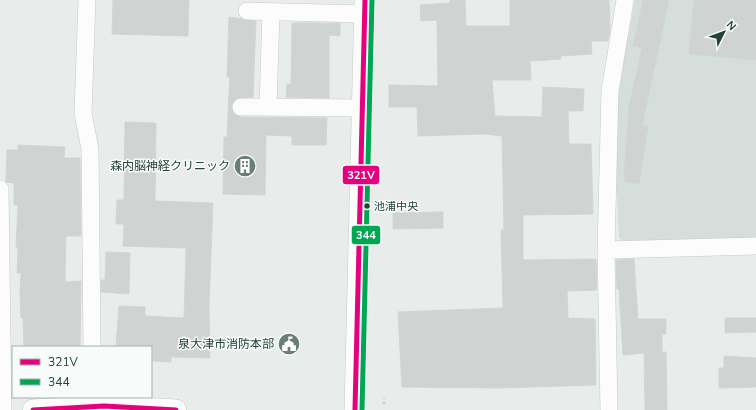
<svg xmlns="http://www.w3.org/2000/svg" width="756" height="410" font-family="'Nunito Sans','Noto Sans JP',sans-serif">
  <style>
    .built { fill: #d6dedb }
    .building { fill: #cfd4d2; stroke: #d1d6d4 }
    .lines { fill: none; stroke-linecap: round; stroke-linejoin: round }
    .minor-casing { stroke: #c5cac8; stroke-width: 18 }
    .tertiary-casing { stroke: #c5cac8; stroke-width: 22 }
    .path { stroke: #c3ccca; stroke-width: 2.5; stroke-dasharray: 2 3; stroke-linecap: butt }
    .minor { stroke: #fcfcfc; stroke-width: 17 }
    .tertiary { stroke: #fcfcfc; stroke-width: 21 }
    .bus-1-casing { stroke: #f7fbf9; stroke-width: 8 }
    .bus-2-casing { stroke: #f7fbf9; stroke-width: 8 }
    .bus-1 { stroke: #e5007d; stroke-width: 5 }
    .bus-2 { stroke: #00a651; stroke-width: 5 }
    .bus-dot { fill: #24423a; stroke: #f7fbf9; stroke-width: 1.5 }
    .labels { text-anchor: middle; stroke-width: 3; stroke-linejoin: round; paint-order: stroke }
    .bus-label { font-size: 11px; fill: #24423a; stroke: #f7fbf9; text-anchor: start }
    .poi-label { font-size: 12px; fill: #24423a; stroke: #f7fbf9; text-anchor: end }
    .line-badge { stroke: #f7fbf9; stroke-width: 1.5 }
    .badge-label { font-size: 11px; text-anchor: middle; font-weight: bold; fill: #fff }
  </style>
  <rect width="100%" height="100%" fill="#e8edeb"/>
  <path class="built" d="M635,0H756V239L627,244L619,238L614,134L615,104Z"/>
  <path class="building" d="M113,0H189L188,36L112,34Z
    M450,0H465L466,26H510V0H609L610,29L608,41H591L592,54L560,56L561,59L530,61L531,80H492L495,116L542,117L543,87L584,89L583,111H568L569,144H591L593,214L523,215V260L596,259L597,290L567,291L568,318L595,319L596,385L501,388L402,387L398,312L503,308L501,230H504L502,136L484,134L418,136L417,107H389V85L438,86L437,20L421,21L420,5L450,3Z
    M643,0H669L642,126H648L639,183L625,182L624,173L629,107L642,48L633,46Z
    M694,0H756V60L689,54Z
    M229,17L256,21L253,97L236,99L231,107L233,112L241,117L327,118L326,145H292V136L266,135L265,195L223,194L224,137H227L229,94L230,77H227Z
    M292,23H340V36L329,35V98L286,97L287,84H291Z
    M125,122L156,123L155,201L213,203L209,307L210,358L171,357V362L153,361V347H116L119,306L145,307V316L184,318L186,248L123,246L124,224H116L117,200H124Z
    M18,145L65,147L64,158H80L81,236H66L65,282L81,281L80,347H24L23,318H21L20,293L21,273H17L18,247H16L18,205H14V183L6,182L7,150H18Z
    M443,212V228L393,229V213Z
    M106,252L130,253L129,294L101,292V280H105Z
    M634,259L638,319H666V334H662V352H666L667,410H645L644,353L623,355L619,289H617L616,260Z
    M725,318H756V332L725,333Z
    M724,356L756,358V387L719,388V368H724Z"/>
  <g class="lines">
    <g class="minor-casing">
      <path id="minor" d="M87,0L83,113L90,149L92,347
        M247,11L365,14
        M241,107L362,108
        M268,107L271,12
        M0,189L3,410
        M606,250L756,246
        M609,410L606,250L610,91L625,0"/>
    </g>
    <g class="tertiary-casing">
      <path id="tertiary" d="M33,410L104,406L176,410
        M355,410L365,0"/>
    </g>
    <path class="path" d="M384,404V398"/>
    <use href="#minor" class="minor"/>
    <use href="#tertiary" class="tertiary"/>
    <g class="bus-1-casing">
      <path id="bus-1" d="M33,410L104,406L176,410
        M355,410L365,0"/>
    </g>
    <g class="bus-2-casing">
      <path id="bus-2" d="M362,410L372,0"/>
    </g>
    <use href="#bus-1" class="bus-1"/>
    <use href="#bus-2" class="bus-2"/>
  </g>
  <defs>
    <g id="building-disc" transform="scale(1.15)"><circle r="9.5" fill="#697e78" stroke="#f7fbf9"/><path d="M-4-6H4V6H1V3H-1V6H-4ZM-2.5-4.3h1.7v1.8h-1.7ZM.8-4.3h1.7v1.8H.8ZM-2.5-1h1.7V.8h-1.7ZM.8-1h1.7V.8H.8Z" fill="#fff"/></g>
    <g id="civic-disc" transform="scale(1.15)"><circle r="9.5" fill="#697e78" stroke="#f7fbf9"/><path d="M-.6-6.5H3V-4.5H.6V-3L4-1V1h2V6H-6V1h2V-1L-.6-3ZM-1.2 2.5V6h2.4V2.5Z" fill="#fff"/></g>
  </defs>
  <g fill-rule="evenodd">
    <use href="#building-disc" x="245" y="166"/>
    <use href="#civic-disc" x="289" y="344"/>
  </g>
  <circle class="bus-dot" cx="367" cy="206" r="3.5"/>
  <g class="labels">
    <g class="bus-label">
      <text x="374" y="210">池浦中央</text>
    </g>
    <g class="poi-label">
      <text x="230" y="170">森内脳神経クリニック</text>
      <text x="274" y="348">泉大津市消防本部</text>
    </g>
  </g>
  <g class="line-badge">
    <rect x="342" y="165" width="38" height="20" rx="4" fill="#e5007d"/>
    <rect x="351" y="225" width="30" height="20" rx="4" fill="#00a651"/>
  </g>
  <g class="badge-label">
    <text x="361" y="179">321V</text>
    <text x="366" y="239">344</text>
  </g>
  <rect x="12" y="346" width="140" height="52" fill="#f7fbf9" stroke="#a3b1ad"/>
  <rect x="20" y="359" width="20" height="6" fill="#e5007d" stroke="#a3b1ad"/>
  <text x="48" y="366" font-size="12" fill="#24423a">321V</text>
  <rect x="20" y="379" width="20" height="6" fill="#00a651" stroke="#a3b1ad"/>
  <text x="48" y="386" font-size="12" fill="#24423a">344</text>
  <g transform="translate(724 32) rotate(48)" stroke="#f7fbf9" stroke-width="3" paint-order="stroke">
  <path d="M0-3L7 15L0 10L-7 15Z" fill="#24423a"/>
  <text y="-6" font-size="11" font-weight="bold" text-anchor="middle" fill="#24423a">N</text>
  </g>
</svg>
